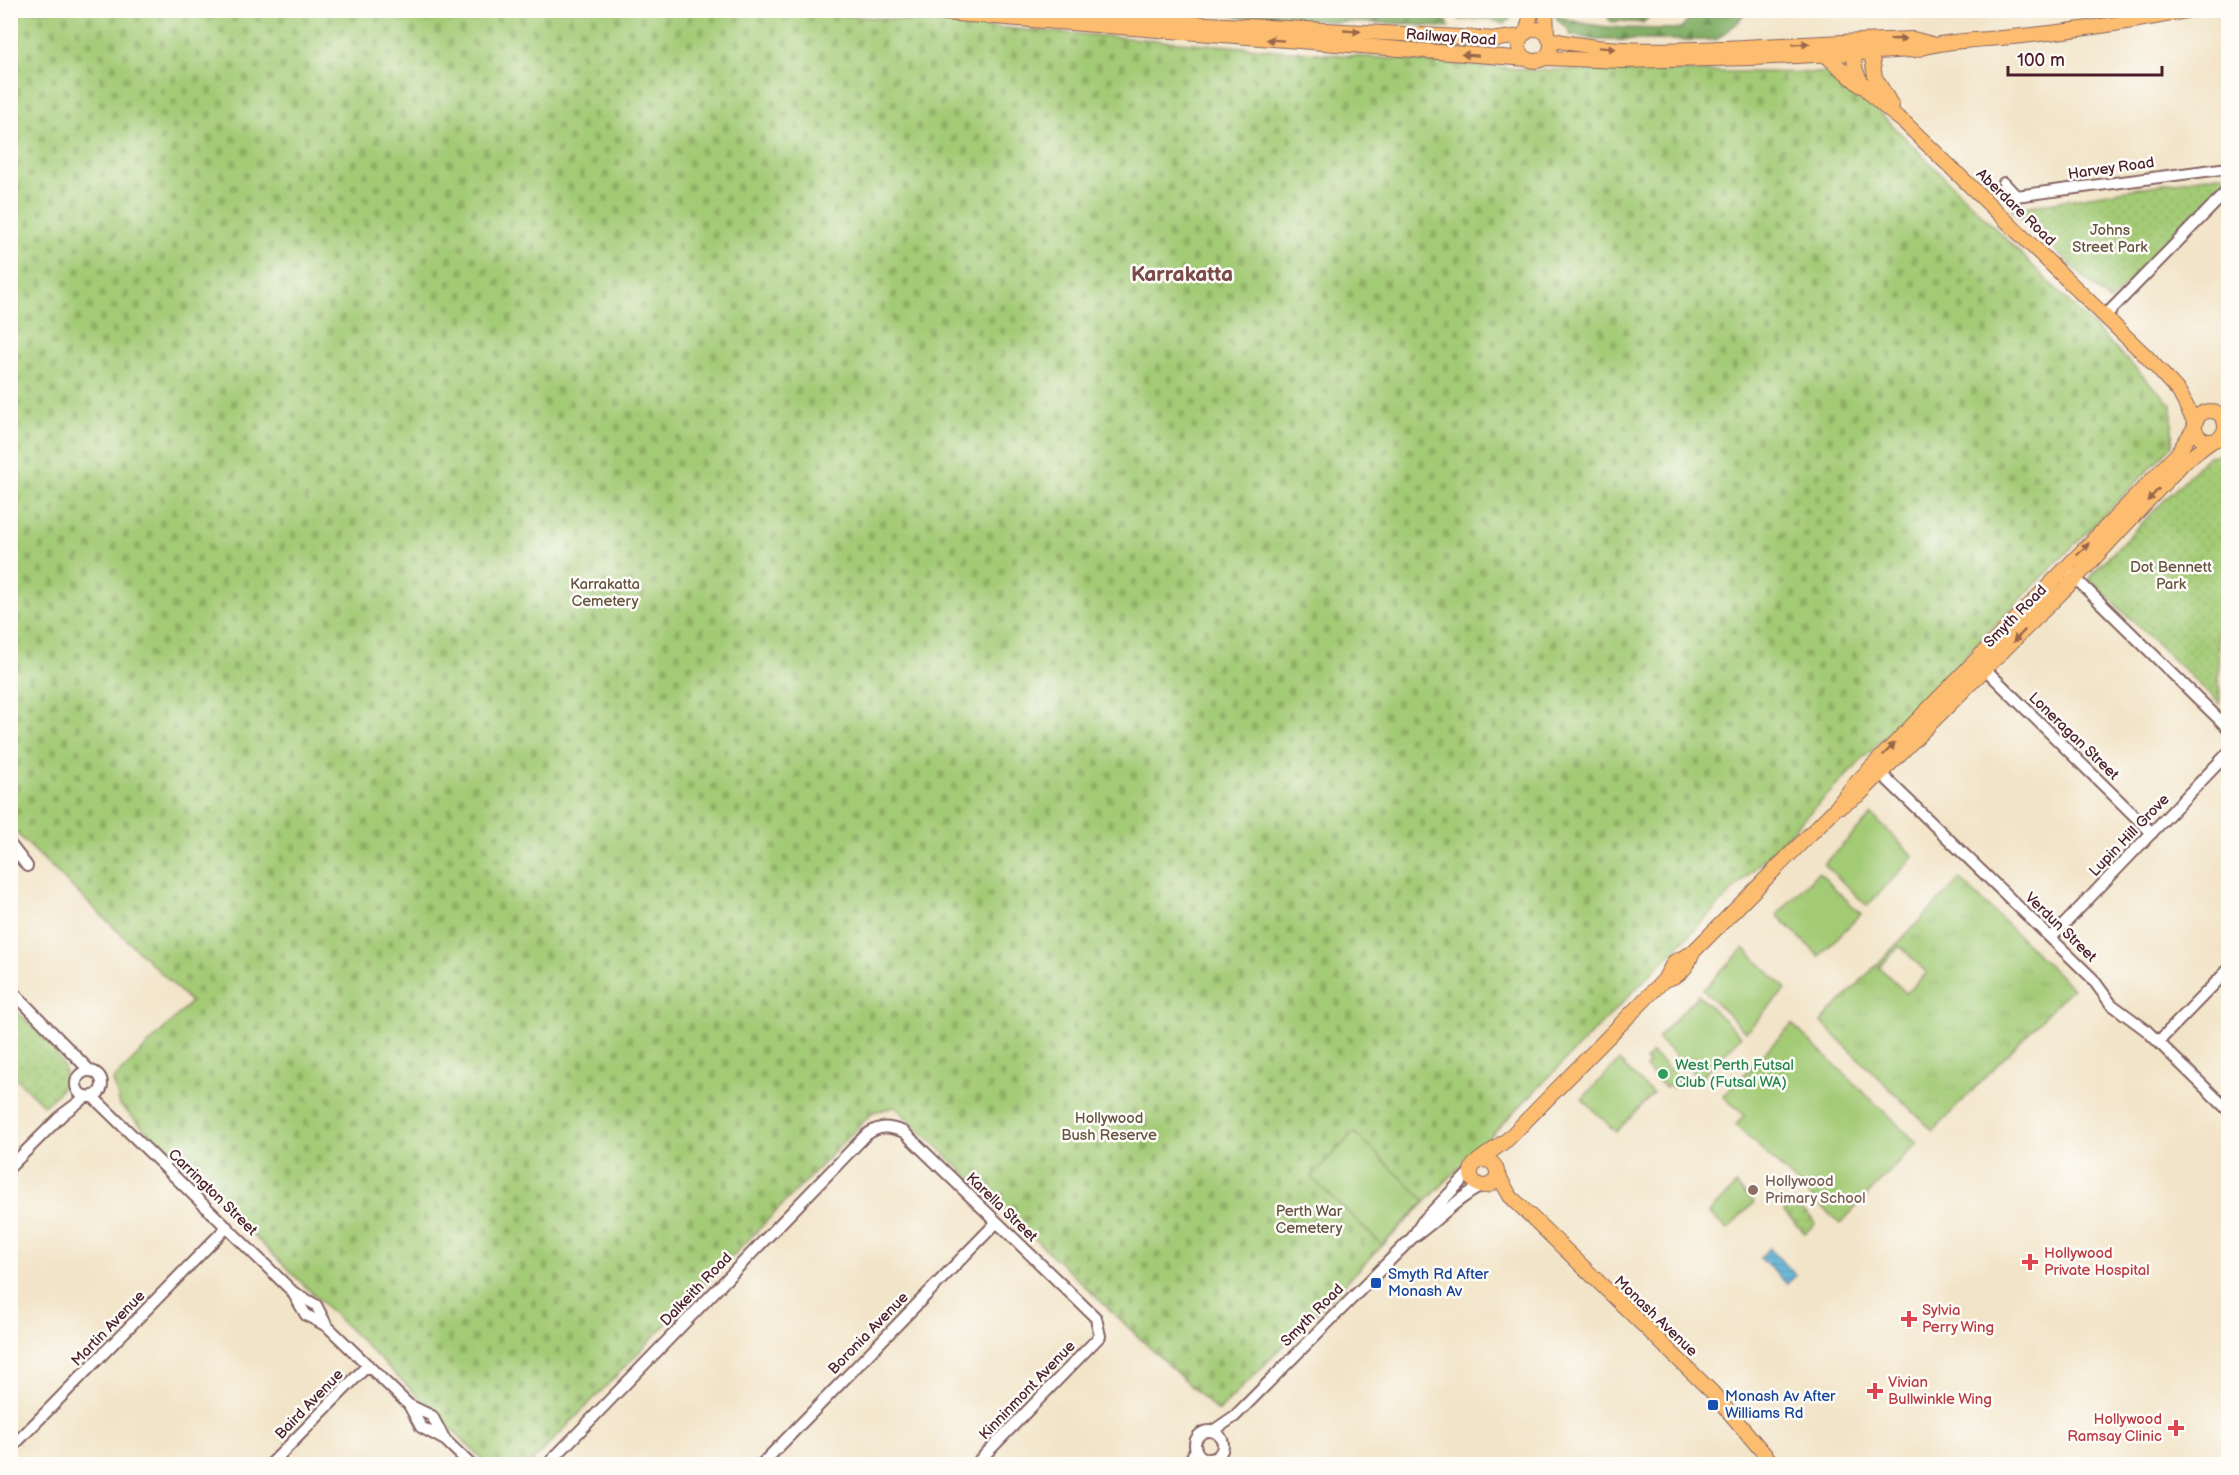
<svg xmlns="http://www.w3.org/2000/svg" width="2239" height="1475" font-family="'Balsamiq Sans',sans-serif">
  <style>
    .grass { fill: url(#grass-tufts); stroke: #767450; stroke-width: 1.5; fill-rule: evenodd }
    .forest { fill: url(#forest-firs); stroke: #666648; stroke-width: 1.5 }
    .cemetery { fill: url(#cemetery-stones); stroke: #767450; stroke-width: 1.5 }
    .park { fill: url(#park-dots); stroke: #767450; stroke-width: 1.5 }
    .garden { fill: #a3ca75; stroke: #767450; stroke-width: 1.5 }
    .water { fill: url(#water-rules); stroke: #516880; stroke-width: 1.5 }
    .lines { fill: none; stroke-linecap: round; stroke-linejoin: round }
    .minor-casing { stroke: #856462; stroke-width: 14 }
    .major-casing { stroke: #856462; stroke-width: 16 }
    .minor { stroke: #fff; stroke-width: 10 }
    .major { stroke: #fcbd6f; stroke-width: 14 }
    .oneway { fill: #9a664a }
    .leisure-dot { fill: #2e9e5b; stroke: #fdfcf7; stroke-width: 2 }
    .education-dot { fill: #8d6e63; stroke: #fdfcf7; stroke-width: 2 }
    .health-dot { fill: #e0444e; stroke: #fdfcf7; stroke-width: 2 }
    .transit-dot { fill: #1a4fb4; stroke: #fdfcf7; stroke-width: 2 }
    .labels { text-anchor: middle; stroke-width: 5; stroke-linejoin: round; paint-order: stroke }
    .street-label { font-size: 15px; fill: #4a1f2b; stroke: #fdfcf7 }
    .park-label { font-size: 15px; fill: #655241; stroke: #fdfcf7 }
    .leisure-label { font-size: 15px; fill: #27864d; stroke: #fdfcf7; text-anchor: start }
    .education-label { font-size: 15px; fill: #785e54; stroke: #fdfcf7; text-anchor: start }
    .health-label { font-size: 15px; fill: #be3a42; stroke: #fdfcf7; text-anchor: start }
    .transit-label { font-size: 15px; fill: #164399; stroke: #fdfcf7; text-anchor: start }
    .district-label { font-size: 21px; font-weight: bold; fill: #7a4b48; stroke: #fdfcf7 }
  </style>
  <defs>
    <pattern id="grass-tufts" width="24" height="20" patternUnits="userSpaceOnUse" patternTransform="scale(1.5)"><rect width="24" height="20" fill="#a3ca75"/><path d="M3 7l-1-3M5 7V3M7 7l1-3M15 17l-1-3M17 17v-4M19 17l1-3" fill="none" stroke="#8ead65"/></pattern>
    <pattern id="forest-firs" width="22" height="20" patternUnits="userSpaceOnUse" patternTransform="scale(1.5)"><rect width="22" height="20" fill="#82ae66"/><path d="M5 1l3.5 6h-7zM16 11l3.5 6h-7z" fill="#6c8d54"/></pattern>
    <pattern id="cemetery-stones" width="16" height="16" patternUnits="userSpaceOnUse" patternTransform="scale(1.5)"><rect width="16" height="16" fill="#a3ca75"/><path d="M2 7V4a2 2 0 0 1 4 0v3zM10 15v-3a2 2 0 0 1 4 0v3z" fill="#8ead65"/></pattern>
    <pattern id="park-dots" width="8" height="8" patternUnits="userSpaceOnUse" patternTransform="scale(1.5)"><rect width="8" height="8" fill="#a3ca75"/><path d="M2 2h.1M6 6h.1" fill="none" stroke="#8ead65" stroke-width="1.8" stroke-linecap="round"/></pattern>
    <pattern id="water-rules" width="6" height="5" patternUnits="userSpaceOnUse" patternTransform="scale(1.5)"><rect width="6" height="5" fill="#58b0d5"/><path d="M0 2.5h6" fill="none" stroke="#4b8fad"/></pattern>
  </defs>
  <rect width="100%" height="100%" fill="#fdfcf7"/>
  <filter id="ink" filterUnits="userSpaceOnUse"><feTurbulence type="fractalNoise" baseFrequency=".0167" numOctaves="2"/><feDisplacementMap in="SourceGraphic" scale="12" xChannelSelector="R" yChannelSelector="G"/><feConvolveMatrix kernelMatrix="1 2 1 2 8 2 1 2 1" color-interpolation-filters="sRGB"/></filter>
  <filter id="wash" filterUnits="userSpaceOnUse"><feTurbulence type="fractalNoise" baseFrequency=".008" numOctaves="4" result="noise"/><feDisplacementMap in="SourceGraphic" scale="24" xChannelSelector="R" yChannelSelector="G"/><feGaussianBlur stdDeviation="1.35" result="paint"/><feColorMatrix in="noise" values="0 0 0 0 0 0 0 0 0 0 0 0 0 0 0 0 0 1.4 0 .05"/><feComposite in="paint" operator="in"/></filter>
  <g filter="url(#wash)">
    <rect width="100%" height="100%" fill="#f2e4c8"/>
    <path class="grass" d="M1960,879L2072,988L1933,1131L1821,1022ZM1900,946L1927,973L1906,993L1879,967Z"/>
    <path class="forest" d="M1609,10L1645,11L1649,17L1643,23L1619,21L1612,22L1608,18Z
      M1231,11H1389L1437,14L1447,20L1449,28L1395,23L1332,22L1314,19L1296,20L1274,17L1242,18L1229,14Z
      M1455,11H1510V19L1504,24L1489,19L1460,20Z
      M1554,13C1585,31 1646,28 1681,29L1693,15L1744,14L1737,23L1716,40H1595L1570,35V31L1559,21Z"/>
    <path class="cemetery" d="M775,10L1532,70L1840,73L2172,405V446L1218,1412L895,1107L873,1112L530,1464H487L120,1105L113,1080L191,1002L11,828L10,11Z"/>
    <path class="park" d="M2223,174L2225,186L2110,302L2012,209Z
      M2220,454L2228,462V619L2217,631L2220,704L2090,580L2093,573L2208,456Z
      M10,1005C26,1021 69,1056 65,1080C63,1090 51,1099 44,1106L11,1073Z
      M1794,1202L1816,1223L1805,1233L1784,1212Z"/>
    <path class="garden" d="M1872,815L1914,857L1867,906L1824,864Z
      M1818,872L1861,914L1819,956L1777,915Z
      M1744,948L1786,989L1746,1032L1703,990Z
      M1698,995L1741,1036L1700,1079L1657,1038Z
      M1792,1024L1917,1143L1840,1224L1736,1125L1744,1115L1723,1096Z
      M1652,1053L1681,1080L1673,1088L1670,1085L1666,1088L1646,1068L1649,1064L1645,1061Z
      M1619,1061L1653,1094L1616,1132L1582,1099Z
      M1354,1132L1425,1201L1382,1245L1311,1177Z
      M1736,1185L1754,1202L1727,1230L1709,1213Z"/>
    <path class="water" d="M1769,1248L1796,1275L1787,1284L1760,1258Z"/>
  </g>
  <g filter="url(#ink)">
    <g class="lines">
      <g class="minor-casing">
        <path id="minor" d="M2004,183L2016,196L2228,168
          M2105,316L2228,190
          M2070,573L2228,728
          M1980,664L2152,833
          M1875,768L2092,978L2111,1004L2146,1030L2228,1110
          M10,844L27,866
          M2051,938L2228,753
          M10,989L90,1071
          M2158,1042L2228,970
          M76 1084a13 13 0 1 1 26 0a13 13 0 1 1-26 0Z
          M92,1096L293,1292L316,1305L327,1326L409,1405L421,1427L445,1440L470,1464
          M10,1167L63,1114L87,1096
          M1414,1235L1423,1221L1471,1171
          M293,1293L306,1315L327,1326
          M409,1405L432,1416L445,1440
          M1195 1445a14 14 0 1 1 28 0a14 14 0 1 1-28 0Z
          M1213,1431L1235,1416L1412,1238C1437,1222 1455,1199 1482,1186
          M10,1449L227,1227
          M271,1464L368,1365
          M548,1464L866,1135C880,1125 888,1126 904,1132L1096,1318L1100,1336L976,1464
          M762,1464L996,1223
          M1188,1464L1196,1449"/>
      </g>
      <g class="major-casing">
        <path id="major" d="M905,10L1528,59
          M1043,10L1189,23L1498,39L1522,36
          M1546,10L1547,35
          M1519 45a16 16 0 1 1 32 0a16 16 0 1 1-32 0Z
          M1526,33L1532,10
          M1549,39C1614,54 1678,50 1744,47C1800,44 1857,41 1913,39L1932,44
          M1864,41C1862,44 1858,49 1856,53C1846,80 1887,109 1905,123L2147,357L2179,392L2195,423
          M1866,45L1871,52L1875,77L1892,106
          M1824,54L1861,86
          M1544,58L1622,61L1754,58L1915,50C1949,39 1987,40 2023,36C2079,30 2135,22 2191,10
          M2195 426a15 15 0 1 1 30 0a15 15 0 1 1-30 0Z
          M1841,806L1860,794L2076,578L2184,462L2212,441
          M1664,980C1679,977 1688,968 1692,953
          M1471 1173a13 13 0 1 1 26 0a13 13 0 1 1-26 0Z
          M1478,1161L1508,1139L1664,980L1674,962L1692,953L1836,808L1852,787L2177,454L2195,427
          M1497,1173L1510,1196L1712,1392L1773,1464"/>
      </g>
      <use href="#minor" class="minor"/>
      <use href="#major" class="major"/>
    </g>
    <defs><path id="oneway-solid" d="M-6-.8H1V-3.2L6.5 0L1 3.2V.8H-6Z" transform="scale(1.5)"/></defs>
    <g class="oneway">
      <use href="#oneway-solid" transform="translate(1352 31) rotate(3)"/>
      <use href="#oneway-solid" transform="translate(1898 39) rotate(-2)"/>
      <use href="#oneway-solid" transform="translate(1275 40) rotate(-176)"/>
      <use href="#oneway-solid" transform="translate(1801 44) rotate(-3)"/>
      <use href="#oneway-solid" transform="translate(1607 48) rotate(4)"/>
      <use href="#oneway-solid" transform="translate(1470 55) rotate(-176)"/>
      <use href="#oneway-solid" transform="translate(2153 495) rotate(133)"/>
      <use href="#oneway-solid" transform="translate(2083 549) rotate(-45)"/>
      <use href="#oneway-solid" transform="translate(2019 636) rotate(135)"/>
      <use href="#oneway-solid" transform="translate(1889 749) rotate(-46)"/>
    </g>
  </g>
  <circle class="leisure-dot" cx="1663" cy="1074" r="6"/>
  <circle class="education-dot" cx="1753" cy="1190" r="6"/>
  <g class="health-dot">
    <path d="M2027 1253h6v6h6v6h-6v6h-6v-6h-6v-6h6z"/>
    <path d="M1906 1310h6v6h6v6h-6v6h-6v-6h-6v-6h6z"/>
    <path d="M1872 1382h6v6h6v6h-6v6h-6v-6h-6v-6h6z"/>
    <path d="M2173 1419h6v6h6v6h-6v6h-6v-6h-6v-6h6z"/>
  </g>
  <g class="transit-dot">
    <rect x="1370" y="1277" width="12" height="12" rx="3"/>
    <rect x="1707" y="1399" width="12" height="12" rx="3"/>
  </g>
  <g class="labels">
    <g class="street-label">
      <text transform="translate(1451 37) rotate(4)" y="5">Railway Road</text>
      <text transform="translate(2111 168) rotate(-8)" y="5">Harvey Road</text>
      <text transform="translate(2016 207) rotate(44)" y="5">Aberdare Road</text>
      <text transform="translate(2015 616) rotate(-45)" y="5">Smyth Road</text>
      <text transform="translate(2074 736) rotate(44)" y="5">Loneragan Street</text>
      <text transform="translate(2129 835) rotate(-46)" y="5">Lupin Hill Grove</text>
      <text transform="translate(2061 927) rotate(44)" y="5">Verdun Street</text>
      <text transform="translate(213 1192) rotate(44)" y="5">Carrington Street</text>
      <text transform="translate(1002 1207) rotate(44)" y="5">Karella Street</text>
      <text transform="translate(696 1289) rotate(-46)" y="5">Dalkeith Road</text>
      <text transform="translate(1312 1315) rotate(-45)" y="5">Smyth Road</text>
      <text transform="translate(1656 1316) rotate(44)" y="5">Monash Avenue</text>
      <text transform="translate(108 1328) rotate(-46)" y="5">Martin Avenue</text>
      <text transform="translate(868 1333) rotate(-46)" y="5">Boronia Avenue</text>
      <text transform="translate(1027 1390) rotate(-46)" y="5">Kinninmont Avenue</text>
      <text transform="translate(309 1404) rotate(-46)" y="5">Baird Avenue</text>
    </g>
    <g class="park-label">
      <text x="2110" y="235">Johns<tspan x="2110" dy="17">Street Park</tspan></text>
      <text x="2171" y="572">Dot Bennett<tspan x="2171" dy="17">Park</tspan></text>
      <text x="605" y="589">Karrakatta<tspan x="605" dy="17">Cemetery</tspan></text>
      <text x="1109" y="1123">Hollywood<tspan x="1109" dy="17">Bush Reserve</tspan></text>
      <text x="1309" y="1216">Perth War<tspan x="1309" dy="17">Cemetery</tspan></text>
    </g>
    <g class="leisure-label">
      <text x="1675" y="1070">West Perth Futsal<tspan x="1675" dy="17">Club (Futsal WA)</tspan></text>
    </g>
    <g class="education-label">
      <text x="1765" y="1186">Hollywood<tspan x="1765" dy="17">Primary School</tspan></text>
    </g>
    <g class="health-label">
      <text x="2044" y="1258">Hollywood<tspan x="2044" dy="17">Private Hospital</tspan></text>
      <text x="1922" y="1315">Sylvia<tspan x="1922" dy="17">Perry Wing</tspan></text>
      <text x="1888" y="1387">Vivian<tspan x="1888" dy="17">Bullwinkle Wing</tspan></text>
      <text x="2162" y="1424" text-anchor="end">Hollywood<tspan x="2162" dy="17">Ramsay Clinic</tspan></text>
    </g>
    <g class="transit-label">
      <text x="1388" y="1279">Smyth Rd After<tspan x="1388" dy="17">Monash Av</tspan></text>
      <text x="1725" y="1401">Monash Av After<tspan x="1725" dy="17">Williams Rd</tspan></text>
    </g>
    <g class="district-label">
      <text x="1182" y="281">Karrakatta</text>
    </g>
  </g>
  <rect width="2239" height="1475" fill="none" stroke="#fdfcf7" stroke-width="36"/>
  <path d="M2008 66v9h154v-9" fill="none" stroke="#4a1f2b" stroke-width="3"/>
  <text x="2017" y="66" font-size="18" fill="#4a1f2b" stroke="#fdfcf7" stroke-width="4.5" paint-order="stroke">100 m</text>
</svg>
